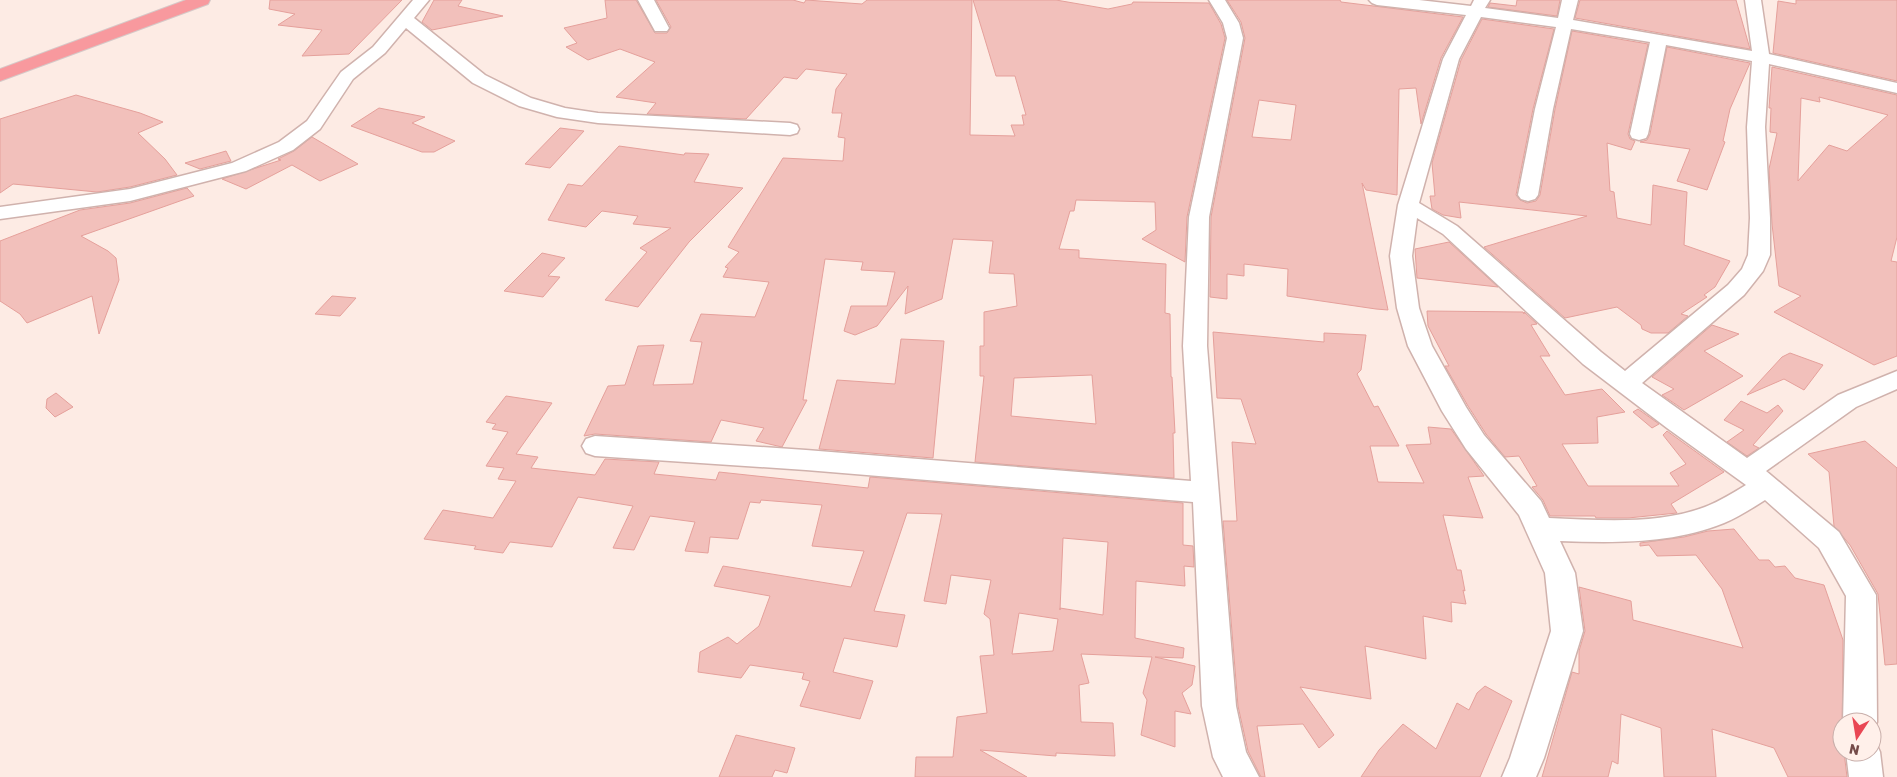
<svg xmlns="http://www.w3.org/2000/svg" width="1897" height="777" font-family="Rubik,sans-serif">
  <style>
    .building { fill: #f2c0bb; stroke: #e5a09b; fill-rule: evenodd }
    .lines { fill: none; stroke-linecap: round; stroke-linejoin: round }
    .street-casing { stroke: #d0b2ad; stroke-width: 3 }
    .highway-casing { stroke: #d6c9c8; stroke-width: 2 }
    .street { fill: #fff; fill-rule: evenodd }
    .highway { fill: #f8999e; fill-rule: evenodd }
  </style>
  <rect width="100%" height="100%" fill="#fdebe4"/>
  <path class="building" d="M270,0H402L349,54L302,56L322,30L278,25L295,14L269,9Z
    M434,0H462L458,6L503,16L432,30L422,22Z
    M605,0H636L655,33H667L671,27L656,0H793L804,3L806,0L862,4L867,0H972L970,135L1015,136L1011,125H1024L1022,115H1026L1015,76H996L973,0H1056L1108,9L1132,4L1133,2L1209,3L1221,24L1225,38L1187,217L1185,262L1142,239L1156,230L1155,202L1076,200L1074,211H1070L1059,249L1079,250V258L1166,264L1165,313L1170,314L1171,377H1172L1175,433H1173L1174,478L975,462L984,376H980V346H984V312L1017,306L1014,274L989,273L993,241L953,239L942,299L905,314L908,286L877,326L855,335L844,331L851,306H887L895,272L861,270L863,262L825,259L803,400H807L782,447L756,441L764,428L721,420L711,442L595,434L584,436L608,386L625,385L638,346L664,345L653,385L693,384L702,342L690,341L701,314L755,317L769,282L723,277L728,268L725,267L739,252L728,247L783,158L843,161L845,138L838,137L842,113H832L836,89L847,74L806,69L797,79L784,77L746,119L647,114L656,103L616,97L655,62L620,49L588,60L566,47L577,43L564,28L607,18ZM1092,375L1096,424L1011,416L1014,378Z
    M1227,0H1340L1341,2L1463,17L1441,58L1421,124L1416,88L1399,89L1397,195L1366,190L1362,183L1388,310L1376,309L1287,296L1288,269L1244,264V276L1227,274V299L1210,297L1211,217L1245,38L1241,22ZM1259,100L1296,105L1291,140L1252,137Z
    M1517,0H1560L1557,16L1488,7L1490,3L1516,6Z
    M1580,0H1736L1750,49L1575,18Z
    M1796,0H1897V81L1773,53L1778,1L1796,4Z
    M1482,19L1554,29L1533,109L1516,195L1520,200L1527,203L1536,201L1540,195L1555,109L1572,31L1648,44L1628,134L1630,139L1635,141L1631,150L1607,143L1610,191L1614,192L1617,218L1651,225L1653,185L1687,192L1684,245L1730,261L1715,287L1704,295L1707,297L1681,314L1688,316L1668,333H1651L1642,329L1641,325L1617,307L1565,318L1484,247L1587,216L1459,202L1461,218L1443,215L1432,209L1430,196H1435L1432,163L1461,60Z
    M1667,47L1750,63L1730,109L1723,141L1725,142L1707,190L1677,181L1690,149L1640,142L1647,140L1650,134Z
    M1772,67L1897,95V237L1891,261L1897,262V356L1874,365L1774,312L1801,296L1779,286L1772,224L1769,169L1777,133L1770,132L1771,108H1769ZM1819,97L1888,115L1847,151L1829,145L1798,181L1801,98L1820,102Z
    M76,95L140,113L163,122L138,133L165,159L177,175L130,187L97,192L13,184L0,193V119Z
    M379,108L425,117L412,123L455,141L434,152H422L351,126Z
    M560,128L584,131L550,168L525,164Z
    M312,137L358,164L320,181L292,165L246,189L222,179L281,160L278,159L294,151Z
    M619,146L684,155L685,153L709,154L694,182L743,188L689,242L638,307L605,300L647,252L640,248L671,228L633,224L638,216L602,211L586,227L548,220L568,184L582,186Z
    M226,151L231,161L200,169L185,163Z
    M187,188L194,196L81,236L108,251L116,258L119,280L99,334L92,296L27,323L20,314L0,301V241L80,210L130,203Z
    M1449,242L1498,287L1417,278L1415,249Z
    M542,253L565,258L548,276L560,277L543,297L504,291Z
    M332,296L356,298L340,316L315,314Z
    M1427,311L1523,312L1524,314V312L1537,324L1531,325L1550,356H1540L1565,395L1602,389L1625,412L1597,417L1598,443L1562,444L1588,486H1679L1670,473L1686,464L1663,435L1667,431L1724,472L1671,504L1677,513L1628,518H1596L1595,516H1550L1543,500L1532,487L1537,486L1519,456L1505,457L1486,434L1468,406L1445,366H1449L1428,326Z
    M1712,325L1739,334L1704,351L1743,376L1684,410L1662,395L1674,389L1652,377Z
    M1213,332L1324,342V333L1366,335L1361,370L1357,374L1374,407L1378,406L1399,446H1370L1378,482L1424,483L1406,445L1431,444L1428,427L1451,429L1484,476L1468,477L1483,518L1443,515L1457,570H1461L1465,591L1463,590L1466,604L1451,602L1452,622L1423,616L1426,659L1365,646L1371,699L1300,687L1334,735L1319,748L1303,724L1257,726L1265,777H1261L1248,751L1238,706L1223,521H1237L1232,442L1256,444L1241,399L1217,398Z
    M901,339L944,341L933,458L819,449L837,380L895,384Z
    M1790,353L1823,365L1804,390L1784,379L1747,395L1782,357Z
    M56,393L73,407L55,417L46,408L47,399Z
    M506,396L552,403L516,454L538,457L531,468L595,475L605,459L659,462L654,474L716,480L719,472L868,488L870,477L1183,503V545L1193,546L1194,567L1184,566L1185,586L1136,581L1135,638L1184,648L1183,658L1155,657L1195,666L1192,685L1182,693L1191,714L1175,711V747L1141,735L1147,700L1143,693L1152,657L1081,654L1089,683L1079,685L1081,722L1113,723L1115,756L1056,753V756L980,750L1027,777H915L916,757H953L957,717L987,713L980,656L994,655L990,619L984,614L991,580L951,575L946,604L924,601L942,514L907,513L874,611L905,615L897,647L844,638L833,672L873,681L860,719L800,706L810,681L802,679L804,673L750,665L741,678L698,672L700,652L728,637L737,644L759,626L770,596L714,586L723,566L851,587L864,551L812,546L822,505L761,500L760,503L750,502L738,539L710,537L708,553L685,551L695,522L650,516L634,550L613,548L633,506L578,497L552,547L510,542L503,553L474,549L476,546L424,539L443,510L493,518L516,481L498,479L504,468L486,466L508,432L492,429L496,424L486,422ZM1063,538L1108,542L1103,615L1060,608V610ZM1019,613L1058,619L1053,651L1012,654Z
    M1741,401L1767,413L1778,405L1783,411L1753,445L1759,448L1747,456L1727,442L1744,430L1724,420Z
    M1638,409L1659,424L1652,428L1633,412Z
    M1865,441L1897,468V664L1885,665L1878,594L1850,545L1834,526L1829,472L1808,454Z
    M1734,529L1759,560H1769L1775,567L1785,566L1795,578L1824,585L1843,640L1842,752H1844L1847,777H1788L1774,748L1712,729L1716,777H1664L1661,728L1621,714L1618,764L1612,761L1608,777H1542L1572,672L1579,674V651L1585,631L1579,587L1631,601L1633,620L1743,648L1722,589L1696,555L1657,556L1649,545L1640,546V543L1684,537L1708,531Z
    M1485,686L1512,701L1480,777H1361L1379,750L1403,724L1436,749L1457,703L1469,710L1477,693Z
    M736,735L795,748L787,773L775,770L772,777H719Z"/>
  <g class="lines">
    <g class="street-casing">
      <path id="street" d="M413,0H429L414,18L485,75L531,98L565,108L598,113L790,123L797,125L799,129L797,133L790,135L598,123L557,117L519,106L473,83L406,28L385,53L353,79L320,129L293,150L246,171L130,201L0,219V207L130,189L232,163L279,142L307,121L341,72L373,47Z
        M638,0H654L669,28L667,31H655Z
        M1209,0H1225L1239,23L1243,38L1209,217L1207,346L1236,706L1246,752L1259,777H1223L1213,757L1202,706L1193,502L806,470L595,456L586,453L582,446L586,439L595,436L806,450L1191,481L1183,346L1189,217L1227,38L1223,23Z
        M1369,0H1419L1471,6L1474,0H1490L1485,8L1558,18L1562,0H1578L1573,20L1752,51L1745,0H1761L1769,54L1897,83V93L1769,64L1765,127L1770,218V255L1763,271L1744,295L1642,383L1747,458L1838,395L1897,371V389L1856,407L1766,471L1839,532L1876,595L1877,722L1872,732V722H1843L1846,596L1819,548L1765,500C1752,508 1739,517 1724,523C1672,544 1615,543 1560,541L1575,573L1583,631L1544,758L1536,777H1502L1510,758L1551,631L1545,573L1519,515L1466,449L1442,411L1408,346L1397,308L1390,256L1398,205L1443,59L1466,15L1377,5L1372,3ZM1481,17L1556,27L1535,109L1518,195L1521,199L1528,201L1535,199L1538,195L1553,109L1571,29L1650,42L1630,134L1632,138L1639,140L1646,138L1648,134L1666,45L1752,61L1747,127L1750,218L1748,255L1742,269L1728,285L1625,371L1601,352L1457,226L1419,203L1459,59ZM1417,218L1443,234L1583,364L1667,428L1746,485C1733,493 1720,501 1705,507C1658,525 1599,520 1549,518L1541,501L1484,435L1466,407L1432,346L1419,308L1412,256Z
        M1872,740L1875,741L1880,752L1883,777H1849L1846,752H1872Z"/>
    </g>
    <g class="highway-casing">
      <path id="highway" d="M186,0H210L208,4L0,81V69Z"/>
    </g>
    <use href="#street" class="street"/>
    <use href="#highway" class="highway"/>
  </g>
  <g transform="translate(1857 737) rotate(192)"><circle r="24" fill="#fff0ea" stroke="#c8aeaa"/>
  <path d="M0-4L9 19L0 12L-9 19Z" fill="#e94754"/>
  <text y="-8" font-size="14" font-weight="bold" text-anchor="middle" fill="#754b49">N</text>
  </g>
</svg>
